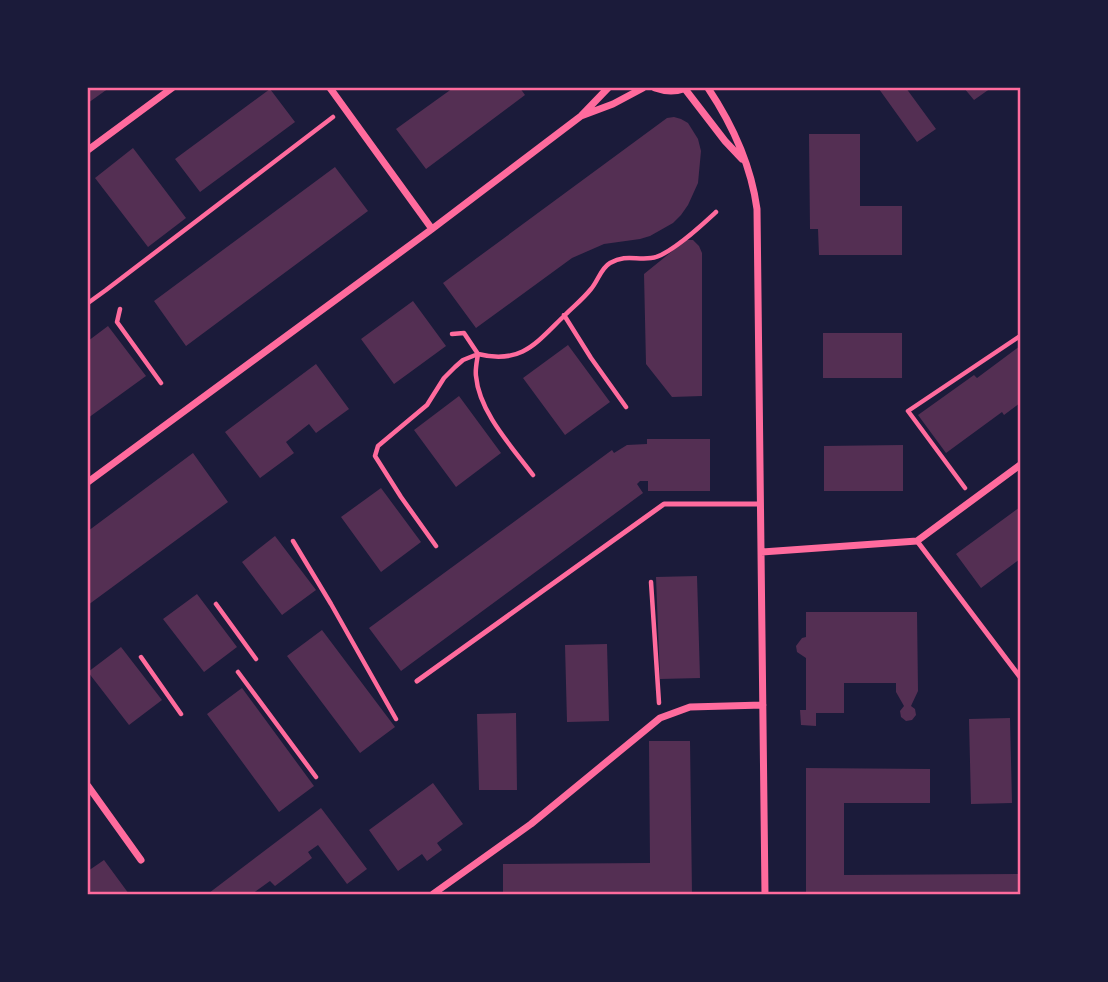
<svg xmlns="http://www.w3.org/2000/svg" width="1108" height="982" font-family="'Golos Text',sans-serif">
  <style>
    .building { fill: #542f53 }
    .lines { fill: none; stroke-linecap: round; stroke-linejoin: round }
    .path { stroke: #ff6b9d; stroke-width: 4.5 }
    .service { stroke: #ff6b9d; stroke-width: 5 }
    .minor { stroke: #ff6b9d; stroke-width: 7 }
    .neatline { fill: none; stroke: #ff6b9d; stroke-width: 2.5 }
  </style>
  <rect width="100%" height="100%" fill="#1b1b3a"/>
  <path class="building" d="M88,88H109L88,103Z
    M453,88H520L525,95L426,169L396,129Z
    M881,88H906L936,129L917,142L879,89Z
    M964,88H991L974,100Z
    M270,89L295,122L200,192L175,159Z
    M674,117L681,119L688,123L698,139L701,151L698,183L688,205L681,215L673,223L650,236L640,239L604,244L572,258L476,328L443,283L667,118Z
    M809,134H860V206H902V255H819L818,229H810Z
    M133,148L186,218L148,247L95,178Z
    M335,167L368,211L186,346L154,301Z
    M686,240H693L699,246L702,253V396L672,397L646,364L644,274Z
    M413,301L446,346L394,384L361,339Z
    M108,326L146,376L88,418V341Z
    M823,333H902V378H823Z
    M568,345L610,402L565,435L523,378Z
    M1020,346V403L1004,415L1002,412L946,453L918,415L974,375L977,378Z
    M316,364L349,409L316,433L309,424L286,442L294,453L260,478L225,432Z
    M459,396L501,453L456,487L414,430Z
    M647,439H710V491H648V481H640L637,484L643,493L401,671L369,628L612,450L614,453L627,445L647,444Z
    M903,445V491H824V446Z
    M193,453L228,502L88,605V531Z
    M381,488L421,542L381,572L341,517Z
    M1020,507V559L981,588L956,554Z
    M275,536L316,590L282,615L242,562Z
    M697,576L700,678L660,679L656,577Z
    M197,594L237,647L204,672L163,619Z
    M806,612H917L918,691L911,706L915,709L916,715L912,720L906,721L901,717L900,711L904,706L896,692V683H844V713H816V726L801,725L800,710H806V658L797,652L796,646L802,638L806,637Z
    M322,630L395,727L360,753L287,656Z
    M607,644L609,721L567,722L565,645Z
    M121,647L162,700L129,725L88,672Z
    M242,688L314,786L279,812L207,714Z
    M516,713L517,790H479L477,714Z
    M1010,718L1012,803L971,804L969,719Z
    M649,741H690L692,894H503V864L650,863Z
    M806,768L930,769V803H844V875L1020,874V894H806Z
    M433,783L463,824L437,843L442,850L427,861L422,854L398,871L369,830Z
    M321,808L367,869L347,884L318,845L308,852L312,858L275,886L270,881L252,894H210L209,893Z
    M104,860L129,894H88V871Z"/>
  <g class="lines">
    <path class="path" d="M88,303L106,290L333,117
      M120,309L117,322L161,383
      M564,315L591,358L626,407
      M452,334L464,333L478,354C522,365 537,342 565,315C574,306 583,299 591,289C598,281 601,268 610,263C626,254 635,260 651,258C668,257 703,224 716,212
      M965,488L908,411L1020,336
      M293,541L331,604L396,719
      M436,546L401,497L375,456L378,446L427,405L444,378L455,367L463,360L478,354C477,361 475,369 476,376C479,412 512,447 533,475
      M651,582L659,703
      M216,604L256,659
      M141,657L181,714
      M238,672L316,777"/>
    <path class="service" d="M917,541L1020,677
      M417,681L664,504H760"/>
    <path class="minor" d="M330,88L432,229
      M655,88C666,92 676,92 687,88
      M708,88C732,124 751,165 757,209L765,894
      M685,89L725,141L742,159
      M581,116L613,104L643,88
      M88,150L172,88
      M88,482L432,229L581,116L608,88
      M761,552L917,541L1020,465
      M88,786L141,860
      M433,894L531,824L660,718L690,707L763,705"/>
  </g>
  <rect width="1108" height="982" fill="none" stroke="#1b1b3a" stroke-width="178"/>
  <rect x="89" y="89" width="930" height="804" class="neatline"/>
</svg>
